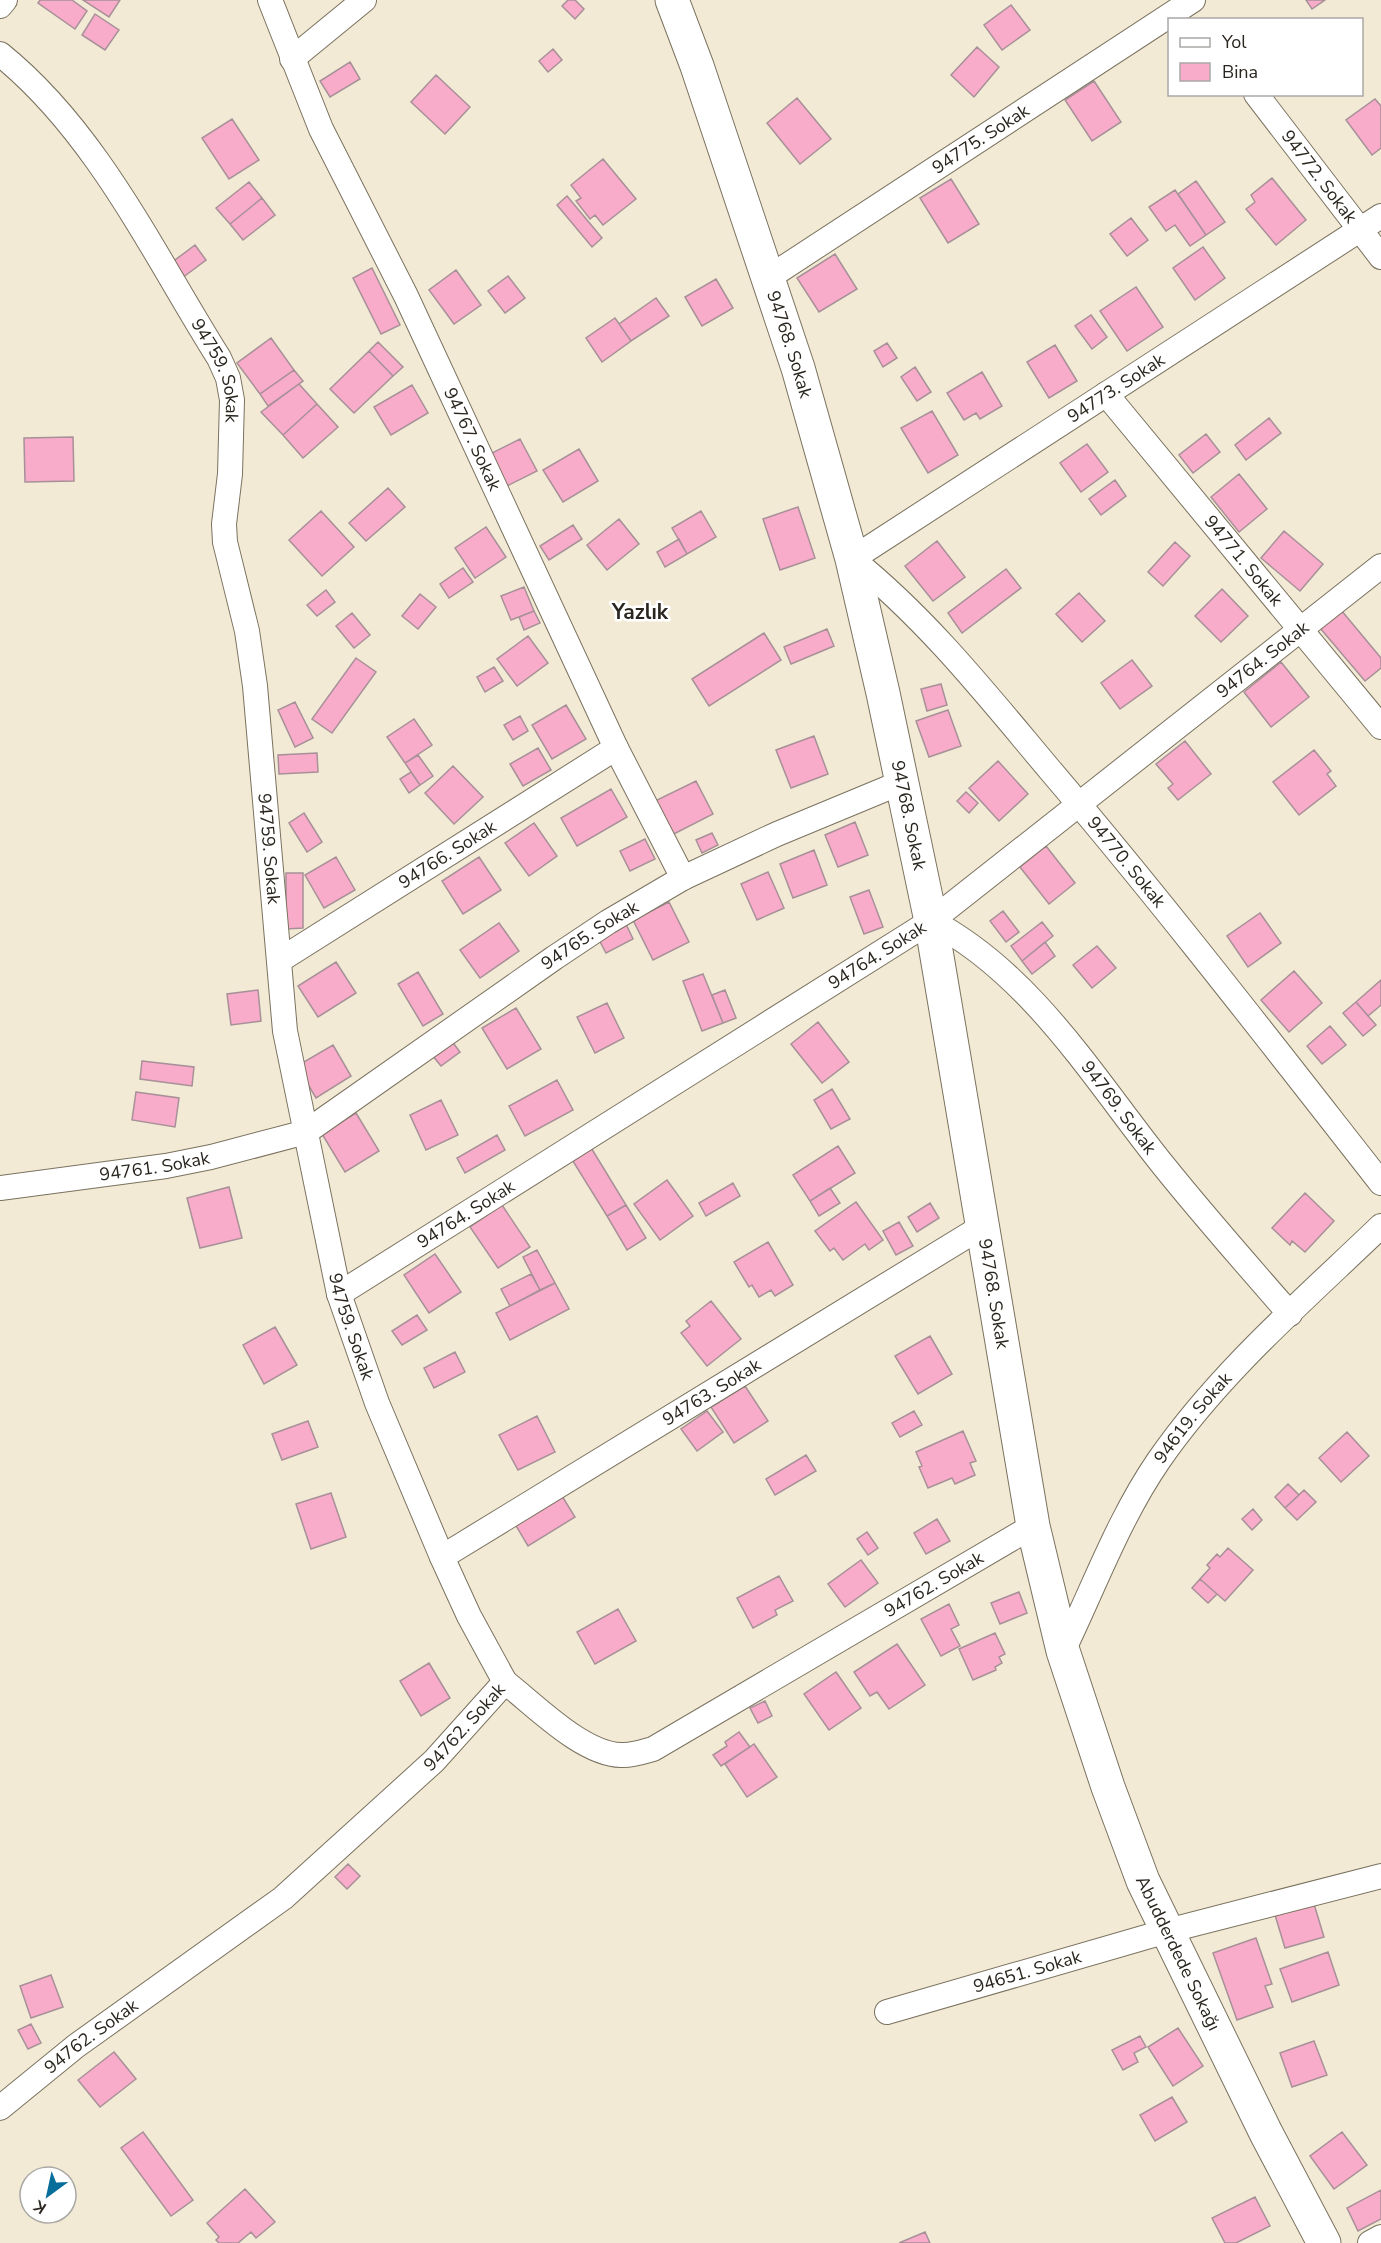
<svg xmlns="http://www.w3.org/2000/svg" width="1381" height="2243" font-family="'Nunito Sans',sans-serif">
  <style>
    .building { fill: #f9acc9; stroke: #a79098; stroke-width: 1.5 }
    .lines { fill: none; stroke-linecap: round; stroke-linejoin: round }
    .street-casing { stroke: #7a725f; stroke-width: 26 }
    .secondary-casing { stroke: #7a725f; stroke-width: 35 }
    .street { stroke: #fff; stroke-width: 24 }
    .secondary { stroke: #fff; stroke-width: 33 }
    .labels { text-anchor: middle; stroke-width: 5; stroke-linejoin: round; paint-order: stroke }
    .street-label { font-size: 18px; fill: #2a261f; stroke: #fff }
    .quarter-label { font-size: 21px; font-weight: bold; fill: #2a261f; stroke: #fff }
  </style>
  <rect width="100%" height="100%" fill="#f2ead5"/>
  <path class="building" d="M40,0H72L87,11L75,29L38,3Z
    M83,0H120L109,17Z
    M568,0H575L584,9L575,19L562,6Z
    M1306,0H1325L1312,9Z
    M1011,5L1030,30L1002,50L984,25Z
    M95,14L119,30L105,50L82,35Z
    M977,47L999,67L974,97L951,75Z
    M553,49L562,60L548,72L539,61Z
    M350,62L360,79L330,97L320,81Z
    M436,75L470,107L445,134L411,102Z
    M1094,81L1121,122L1092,141L1065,100Z
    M797,98L831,139L800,164L767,123Z
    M1375,99L1381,106V148L1372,155L1346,120Z
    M232,119L259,160L229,179L202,138Z
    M603,159L636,199L603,225L595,215L590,219L576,201L581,198L571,185Z
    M1272,178L1306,220L1276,245L1246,209L1255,202L1251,195Z
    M951,179L979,224L948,243L920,198Z
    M1196,181L1225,222L1206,235L1178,194Z
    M249,182L262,198L230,224L216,208Z
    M1175,190L1206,235L1190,246L1175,225L1166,231L1149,207Z
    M567,196L602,238L592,247L557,205Z
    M262,198L275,215L243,240L230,224Z
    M1131,218L1148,240L1127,256L1110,234Z
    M195,245L206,260L182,278L171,263Z
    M1203,247L1225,278L1195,300L1173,268Z
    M835,254L857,289L819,312L797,278Z
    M372,268L400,325L381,334L353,278Z
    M456,270L481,305L454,324L429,290Z
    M508,276L525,298L505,313L488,291Z
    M716,279L733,308L702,326L685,297Z
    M1136,287L1163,327L1127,351L1100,311Z
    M656,298L669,316L631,341L619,324Z
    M1091,315L1107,337L1092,349L1075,326Z
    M615,318L631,341L602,362L586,338Z
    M271,338L294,370L260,394L237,363Z
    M378,342L403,367L393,376L369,351Z
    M887,343L897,358L883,367L874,351Z
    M1055,345L1077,381L1049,398L1027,362Z
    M369,351L393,376L354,413L330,389Z
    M915,367L931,392L917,401L901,377Z
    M294,370L303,381L268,406L260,394Z
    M982,372L1002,406L980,419L976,413L964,420L947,393Z
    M299,384L317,404L283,435L261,412Z
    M412,385L428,413L391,435L374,407Z
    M317,404L338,427L303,458L283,435Z
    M932,411L958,455L928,473L901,428Z
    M1269,418L1281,433L1246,460L1235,445Z
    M1206,434L1220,452L1193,473L1179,455Z
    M73,437L74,481L25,482L24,438Z
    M520,439L537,471L505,487L488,455Z
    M1087,444L1108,472L1081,492L1060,463Z
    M579,449L598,481L563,502L543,470Z
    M1239,474L1267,509L1239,532L1211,497Z
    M1115,480L1126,496L1101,515L1089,499Z
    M388,488L405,507L366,541L349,523Z
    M798,507L815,558L780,570L763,519Z
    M321,511L354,547L322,576L289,540Z
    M701,511L716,537L687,554L672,528Z
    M619,519L639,544L607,570L587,545Z
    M573,525L582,539L549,560L540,546Z
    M486,527L506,557L475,578L455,548Z
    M1284,531L1323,564L1300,591L1261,558Z
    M679,539L687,554L665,567L657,552Z
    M937,541L965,577L933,601L905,566Z
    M1175,542L1190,556L1163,586L1148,572Z
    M463,568L473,582L449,598L440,584Z
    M1006,569L1021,588L962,633L948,613Z
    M524,587L534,611L511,620L501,596Z
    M1222,589L1248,616L1221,642L1195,616Z
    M326,590L335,602L317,616L307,605Z
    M1079,593L1105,621L1082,642L1056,614Z
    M420,594L436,607L418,629L402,616Z
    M1341,610L1381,658V668L1365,681L1320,628Z
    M534,611L540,623L524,630L519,617Z
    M352,613L370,635L354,648L336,626Z
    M827,629L834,646L791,664L784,647Z
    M764,633L781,660L709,706L692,679Z
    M528,636L548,663L517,686L497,659Z
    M356,658L376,672L332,733L312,719Z
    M1132,660L1152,686L1120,709L1101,683Z
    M1281,662L1309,697L1271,727L1244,692Z
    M494,667L503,681L485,692L477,677Z
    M941,684L947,705L927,711L921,689Z
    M295,702L313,738L295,747L278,710Z
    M566,705L586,739L552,759L532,725Z
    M948,710L961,746L929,757L916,721Z
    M520,716L528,731L513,740L504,725Z
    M414,719L432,745L405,763L387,737Z
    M814,736L828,774L791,788L776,750Z
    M1185,741L1211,774L1178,800L1168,788L1173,784L1156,764Z
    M538,748L551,770L523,786L510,764Z
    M1314,750L1331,771L1327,774L1336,786L1299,815L1273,782Z
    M317,753L318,772L279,774L278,755Z
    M418,755L433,776L420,785L405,763Z
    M998,761L1028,794L999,821L969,788Z
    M453,766L483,797L454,824L425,793Z
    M411,772L420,785L409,793L400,779Z
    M696,781L713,814L672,835L655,801Z
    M611,789L627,817L577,846L561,818Z
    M966,792L978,803L969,813L957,801Z
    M304,813L322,842L307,852L289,823Z
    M855,822L868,855L838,867L825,835Z
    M534,823L557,856L529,876L505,843Z
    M712,833L718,845L702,853L696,840Z
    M645,839L655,859L630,871L620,851Z
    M1046,846L1075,883L1049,904L1020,867Z
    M814,850L827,885L793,898L780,864Z
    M336,857L355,890L324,908L305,875Z
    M479,857L501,890L463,914L442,881Z
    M768,872L784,908L757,920L741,884Z
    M286,873H303V928L286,929Z
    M869,890L883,927L864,934L850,897Z
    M669,902L689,942L653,960L633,920Z
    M1003,911L1019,932L1006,942L990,921Z
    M1260,913L1281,943L1248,967L1227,936Z
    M625,922L633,939L606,953L597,936Z
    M1042,922L1053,936L1022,961L1011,946Z
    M499,923L519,951L480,978L460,950Z
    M1045,942L1055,956L1032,974L1022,961Z
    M1097,946L1116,968L1092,988L1073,965Z
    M336,962L356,993L318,1017L298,986Z
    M1294,971L1322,1003L1289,1032L1261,1000Z
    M418,972L443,1014L423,1026L398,984Z
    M703,974L723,1023L702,1031L683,981Z
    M1381,980V1005L1368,1016L1356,1002Z
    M258,990L261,1021L231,1025L227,994Z
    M725,990L736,1018L723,1023L712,995Z
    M1356,1002L1376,1025L1363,1036L1343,1013Z
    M607,1003L624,1038L595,1053L577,1017Z
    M516,1008L541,1049L507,1069L482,1028Z
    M818,1022L849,1062L822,1083L791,1044Z
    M1330,1026L1346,1045L1322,1064L1307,1046Z
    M451,1040L460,1052L441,1066L432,1055Z
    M333,1045L351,1076L316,1098L297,1066Z
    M142,1061L194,1067L192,1086L140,1079Z
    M557,1080L573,1110L525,1136L509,1106Z
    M832,1089L850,1119L831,1129L814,1100Z
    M136,1092L179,1098L175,1127L132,1120Z
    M441,1100L458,1135L426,1150L410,1115Z
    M356,1113L379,1151L345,1172L322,1134Z
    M497,1135L505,1150L465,1173L457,1158Z
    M590,1146L626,1205L607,1216L571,1158Z
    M838,1146L855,1173L810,1201L793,1175Z
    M667,1180L693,1216L660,1240L634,1204Z
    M733,1183L740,1196L706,1216L699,1203Z
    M229,1187L242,1238L200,1248L187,1198Z
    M830,1188L840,1203L819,1216L810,1201Z
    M1305,1193L1334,1221L1305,1252L1292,1241L1290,1245L1272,1228Z
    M856,1202L883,1240L869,1250L865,1244L843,1260L834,1248L830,1251L815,1231Z
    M930,1203L939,1218L917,1232L908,1217Z
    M502,1205L530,1247L498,1268L470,1227Z
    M626,1205L646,1238L627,1250L607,1216Z
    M899,1222L913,1246L896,1255L883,1231Z
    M768,1242L793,1285L775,1296L771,1290L759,1297L752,1285L749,1287L734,1262Z
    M537,1250L555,1283L540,1290L523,1257Z
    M435,1254L461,1292L429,1313L404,1275Z
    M531,1274L540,1290L510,1306L501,1289Z
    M555,1283L569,1309L510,1340L496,1313Z
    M711,1301L741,1339L707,1366L681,1333L690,1326L686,1321Z
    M417,1315L427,1330L402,1345L392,1331Z
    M275,1327L297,1365L264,1384L243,1345Z
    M930,1336L952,1374L918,1394L895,1356Z
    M455,1352L465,1372L434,1388L424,1368Z
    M745,1386L768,1421L734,1443L711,1407Z
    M707,1411L723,1432L697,1451L681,1429Z
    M914,1411L922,1425L900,1437L892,1423Z
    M537,1416L555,1452L518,1470L499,1435Z
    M308,1421L318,1447L282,1460L272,1434Z
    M963,1431L976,1461L970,1463L975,1475L955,1484L952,1478L928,1488L919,1467L922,1466L916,1452Z
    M1347,1432L1369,1456L1341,1482L1319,1458Z
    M806,1455L816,1471L775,1495L766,1479Z
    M1288,1484L1299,1495L1285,1508L1275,1497Z
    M1304,1490L1316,1502L1297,1520L1285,1508Z
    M331,1493L346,1537L311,1549L296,1504Z
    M562,1496L575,1517L528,1546L515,1524Z
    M1253,1509L1262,1520L1252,1530L1242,1519Z
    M937,1519L950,1541L926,1554L914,1533Z
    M867,1532L878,1548L868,1555L857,1539Z
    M1228,1548L1253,1570L1225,1601L1200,1579L1210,1568L1207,1565L1217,1554L1220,1557Z
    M861,1560L878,1583L845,1607L828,1584Z
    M779,1576L793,1601L775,1610L777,1615L753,1628L737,1598Z
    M1200,1579L1217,1594L1208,1603L1192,1588Z
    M1019,1592L1027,1613L1000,1624L991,1603Z
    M949,1604L959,1625L951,1629L960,1646L941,1656L921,1619Z
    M618,1609L636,1641L595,1664L577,1632Z
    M995,1633L1005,1654L999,1657L1002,1663L995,1667L996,1670L973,1680L959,1649Z
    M897,1644L925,1685L889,1709L877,1692L870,1696L854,1672Z
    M429,1663L450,1698L421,1716L400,1681Z
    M836,1672L861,1708L829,1730L804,1694Z
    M765,1701L772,1716L758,1723L750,1708Z
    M739,1732L750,1747L721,1766L713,1755L727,1746L725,1742Z
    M754,1744L777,1777L747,1797L725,1764Z
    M348,1864L360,1876L347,1889L335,1877Z
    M1314,1904L1324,1937L1285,1948L1275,1915Z
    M1256,1938L1272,1984L1265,1986L1273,2007L1237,2020L1213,1953Z
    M1328,1952L1339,1985L1292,2002L1280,1969Z
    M51,1975L63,2007L31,2018L20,1986Z
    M31,2024L41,2043L28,2049L18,2030Z
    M1178,2028L1203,2066L1173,2086L1148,2047Z
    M1140,2036L1146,2047L1134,2053L1138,2062L1123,2070L1112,2050Z
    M1314,2041L1327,2075L1292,2087L1280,2053Z
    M114,2052L136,2079L100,2107L78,2080Z
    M1172,2097L1187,2122L1155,2141L1140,2115Z
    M143,2132L193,2200L171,2216L121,2148Z
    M1342,2132L1367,2165L1334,2189L1310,2156Z
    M245,2189L275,2222L256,2238L251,2232L238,2243H219L216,2240L219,2237L207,2223Z
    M1381,2190V2219L1358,2231L1347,2208Z
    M1255,2197L1270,2226L1236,2243H1225L1212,2218Z
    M925,2232L930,2243H899Z"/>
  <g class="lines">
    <g class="street-casing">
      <g id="street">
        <path id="s1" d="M270,0L321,129L406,296L616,748L683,878"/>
        <path d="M0,6L5,0"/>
        <path id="s2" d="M0,54C97,132 154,255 219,358L228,378L232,400L230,474L224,524L225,542L247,631L255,686L285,1031L339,1294L377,1403L442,1557L469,1616L505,1682"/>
        <path d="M292,59L364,0"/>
        <path id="s3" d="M1256,94L1381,257"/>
        <path id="s4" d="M1381,216L852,559C928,620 987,695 1050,770C1164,904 1272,1044 1381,1183"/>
        <path id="s5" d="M768,278L1193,0"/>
        <path id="s6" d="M1106,394L1381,727"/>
        <path id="s7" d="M931,921C1032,974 1094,1079 1163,1165C1204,1216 1247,1265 1290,1314"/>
        <path id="s8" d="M280,960L616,748"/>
        <path id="s9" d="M0,1188L166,1166L211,1157L306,1132L554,958L608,922L683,878L777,834L900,783"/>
        <path id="s10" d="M339,1294L931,921L1381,566"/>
        <path id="s11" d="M442,1557L983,1226"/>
        <path id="s12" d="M1063,1651C1094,1587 1119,1518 1159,1460C1220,1372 1304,1300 1381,1226"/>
        <path id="s13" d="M887,2012L1167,1931L1381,1876"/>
        <path id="s14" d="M0,2108L76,2046L283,1898L434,1761L505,1682C535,1705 582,1754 621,1755C632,1756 642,1752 653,1749L1033,1526"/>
        <path d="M1370,2243L1381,2237"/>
      </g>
    </g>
    <g class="secondary-casing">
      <g id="secondary">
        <path id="s15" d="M672,0L697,66L798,368L852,559L883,693L931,921L1033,1526L1063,1651L1108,1787L1143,1881L1266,2133L1324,2243"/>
      </g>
    </g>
    <use href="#street" class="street"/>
    <use href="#secondary" class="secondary"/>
  </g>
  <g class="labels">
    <g class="street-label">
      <text dy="6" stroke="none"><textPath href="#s5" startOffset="254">94775. Sokak</textPath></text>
      <text dy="6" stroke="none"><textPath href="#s3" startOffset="104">94772. Sokak</textPath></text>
      <text dy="6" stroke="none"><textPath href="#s15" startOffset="364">94768. Sokak</textPath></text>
      <text dy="6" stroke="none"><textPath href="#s2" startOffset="388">94759. Sokak</textPath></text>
      <text transform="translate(1116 388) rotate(-33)" y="6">94773. Sokak</text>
      <text dy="6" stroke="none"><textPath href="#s1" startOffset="484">94767. Sokak</textPath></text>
      <text dy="6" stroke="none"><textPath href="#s6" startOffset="216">94771. Sokak</textPath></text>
      <text dy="6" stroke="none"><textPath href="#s10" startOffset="1122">94764. Sokak</textPath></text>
      <text dy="6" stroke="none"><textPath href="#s15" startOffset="850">94768. Sokak</textPath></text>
      <text dy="6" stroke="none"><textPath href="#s2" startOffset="874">94759. Sokak</textPath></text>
      <text dy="6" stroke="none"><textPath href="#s8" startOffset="198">94766. Sokak</textPath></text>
      <text dy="6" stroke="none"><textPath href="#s4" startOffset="1040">94770. Sokak</textPath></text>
      <text dy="6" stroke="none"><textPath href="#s9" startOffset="657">94765. Sokak</textPath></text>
      <text dy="6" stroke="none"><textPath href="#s10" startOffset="636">94764. Sokak</textPath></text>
      <text dy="6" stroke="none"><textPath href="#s7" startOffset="267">94769. Sokak</textPath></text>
      <text dy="6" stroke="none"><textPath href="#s9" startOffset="156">94761. Sokak</textPath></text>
      <text dy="6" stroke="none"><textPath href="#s10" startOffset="150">94764. Sokak</textPath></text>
      <text dy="6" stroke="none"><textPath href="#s15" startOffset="1336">94768. Sokak</textPath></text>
      <text dy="6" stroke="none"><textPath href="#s2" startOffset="1360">94759. Sokak</textPath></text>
      <text dy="6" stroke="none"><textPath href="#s11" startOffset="316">94763. Sokak</textPath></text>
      <text dy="6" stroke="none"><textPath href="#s12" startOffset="268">94619. Sokak</textPath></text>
      <text dy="6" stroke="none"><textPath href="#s14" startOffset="1160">94762. Sokak</textPath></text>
      <text dy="6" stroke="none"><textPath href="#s14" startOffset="602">94762. Sokak</textPath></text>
      <text dy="6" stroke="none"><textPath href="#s15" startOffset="2024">Abudderdede Sokağı</textPath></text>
      <text dy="6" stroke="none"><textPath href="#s13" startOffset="146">94651. Sokak</textPath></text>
      <text dy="6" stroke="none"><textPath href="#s14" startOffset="116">94762. Sokak</textPath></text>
    </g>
    <g class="quarter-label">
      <text x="640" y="619">Yazlık</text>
    </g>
  </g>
  <rect x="1168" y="18" width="195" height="78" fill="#ffffff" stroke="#aaa8a5" stroke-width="1.5"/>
  <rect x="1180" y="38" width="30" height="9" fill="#ffffff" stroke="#aaa8a5" stroke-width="1.5"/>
  <text x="1222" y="48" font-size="18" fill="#2a261f">Yol</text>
  <rect x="1180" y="63" width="30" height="18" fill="#f9acc9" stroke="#aaa8a5" stroke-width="1.5"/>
  <text x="1222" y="78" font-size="18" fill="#2a261f">Bina</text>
  <g transform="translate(48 2195) rotate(213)"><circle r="28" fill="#ffffff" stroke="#aaa8a5" stroke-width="1.5"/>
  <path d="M0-4.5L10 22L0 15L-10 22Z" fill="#076d9b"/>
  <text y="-9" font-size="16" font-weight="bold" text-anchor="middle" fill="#2a261f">K</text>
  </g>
</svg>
